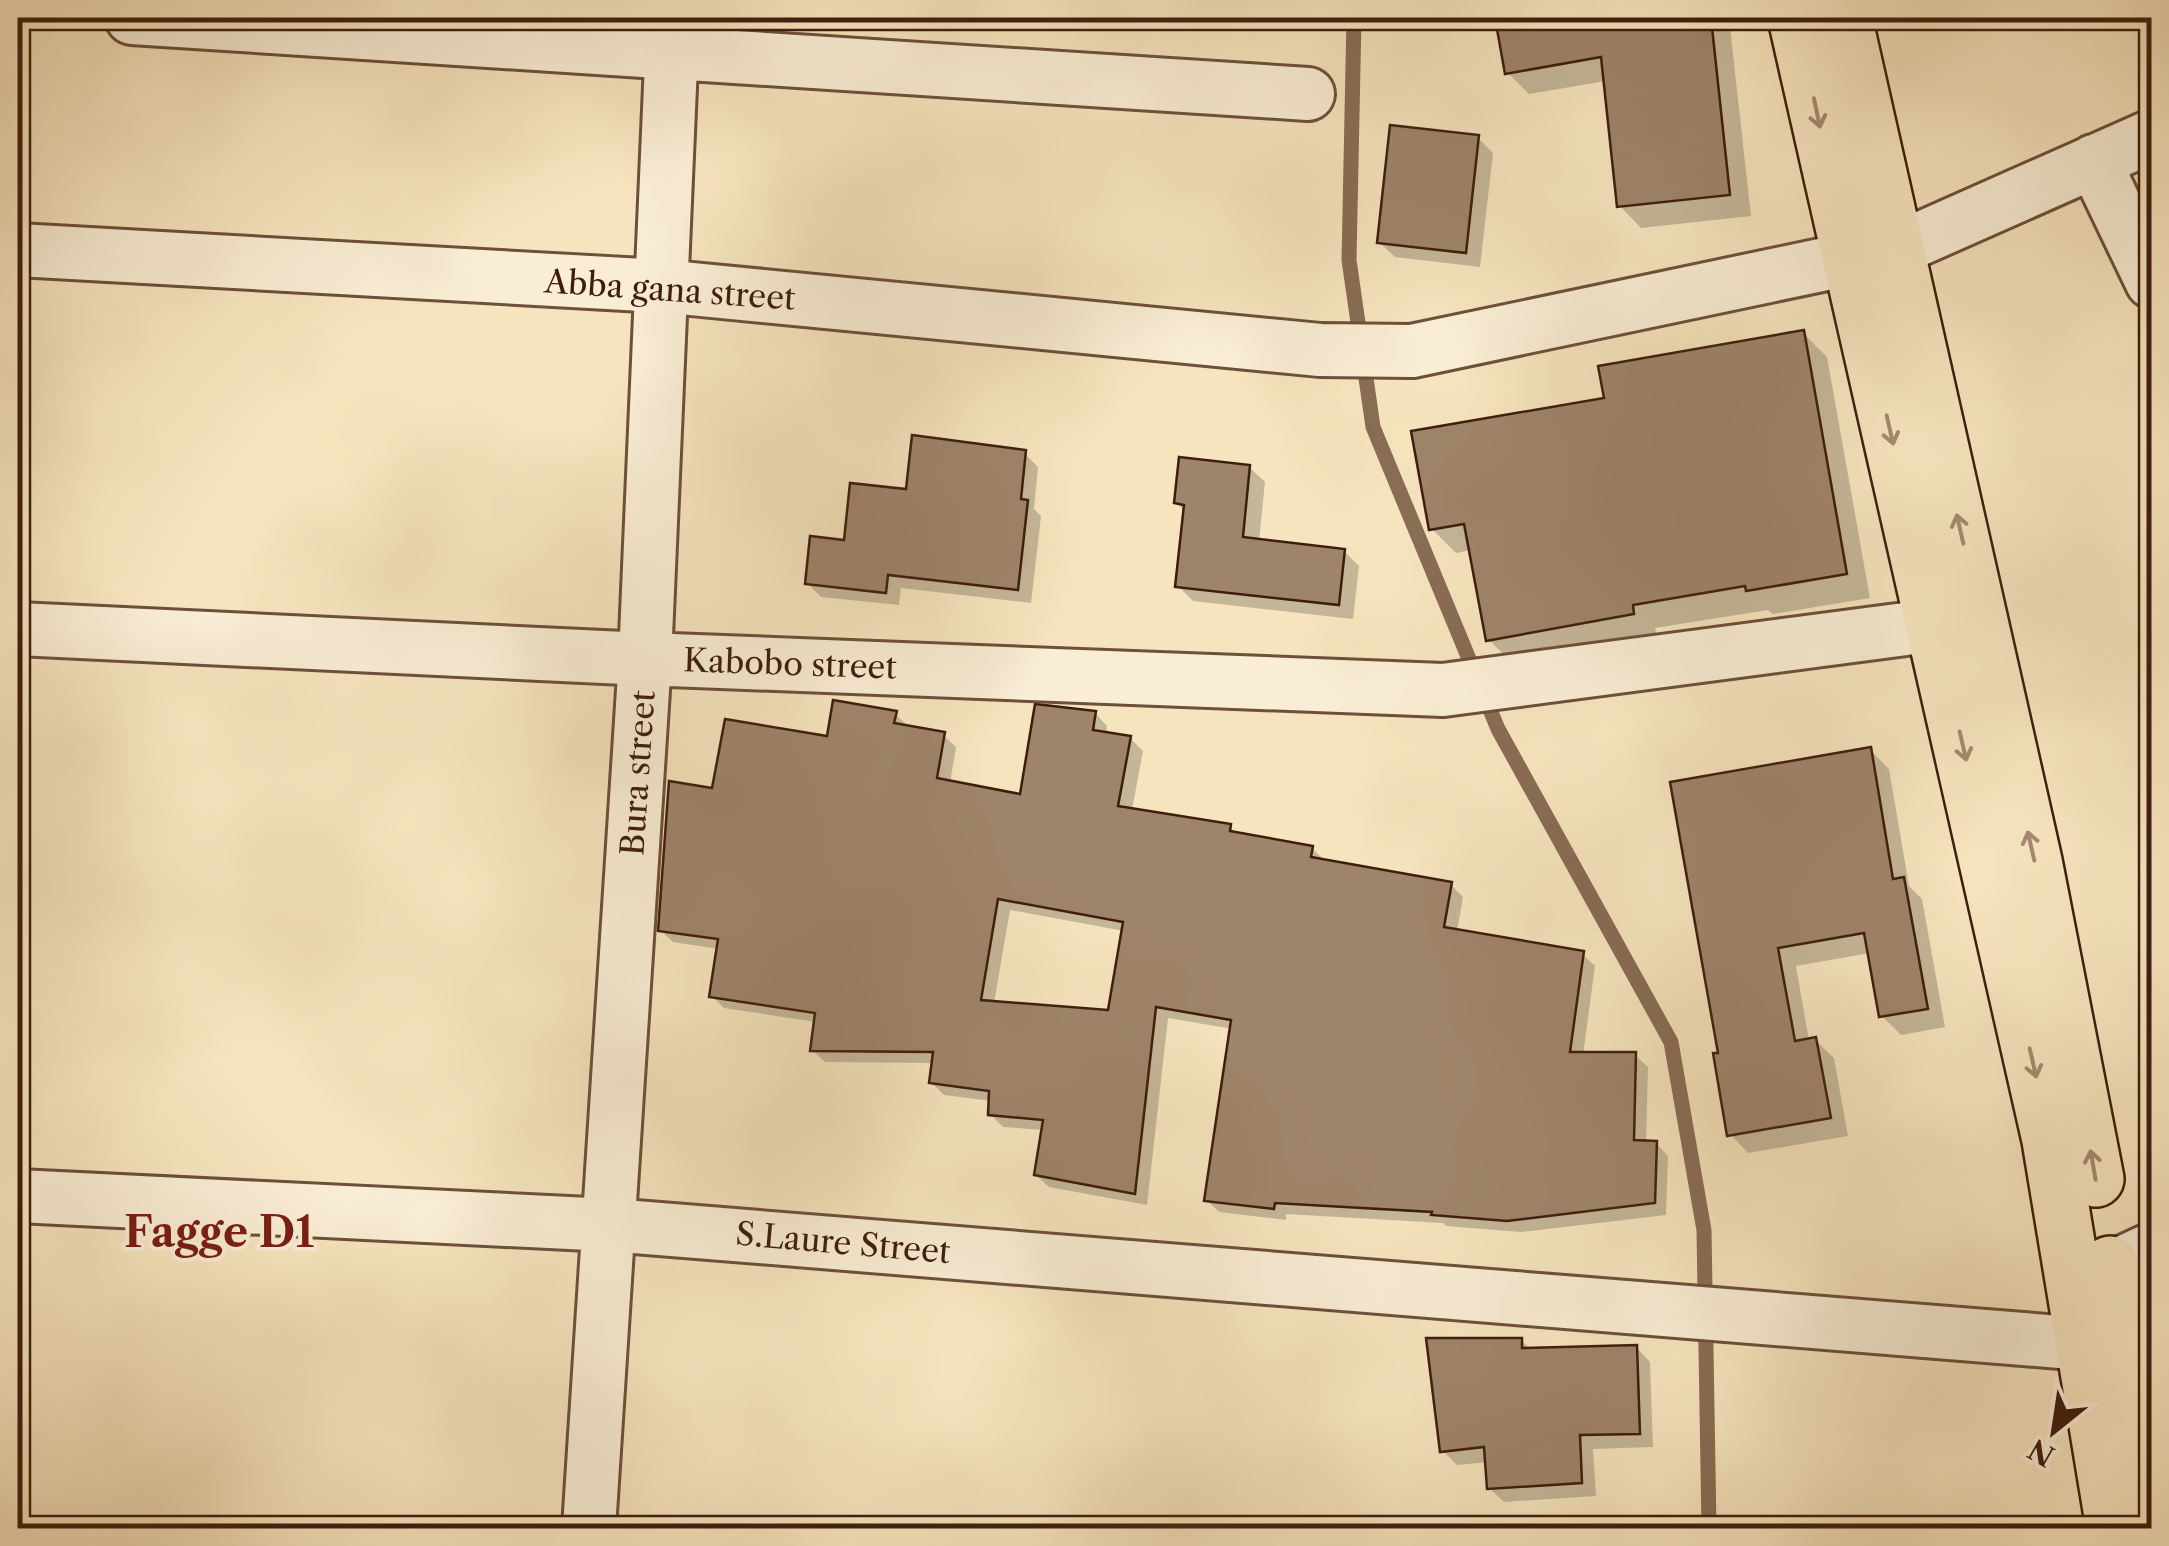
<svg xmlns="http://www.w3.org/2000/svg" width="2169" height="1546" font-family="'Libre Caslon Text',serif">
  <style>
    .shadow { fill: #0003; fill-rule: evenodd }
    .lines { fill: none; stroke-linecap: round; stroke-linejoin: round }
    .stream { stroke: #886c54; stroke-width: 15 }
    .building { fill: #9e846a; stroke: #3f1d0e; stroke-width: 2.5; fill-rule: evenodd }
    .minor-casing { stroke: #6d4f3a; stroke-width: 58 }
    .major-casing { stroke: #3f1d0e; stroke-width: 60 }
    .minor { stroke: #f9edd5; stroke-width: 52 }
    .major { stroke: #f6e4be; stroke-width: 55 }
    .oneway { stroke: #a48a6f }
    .labels { text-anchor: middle; stroke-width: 8; stroke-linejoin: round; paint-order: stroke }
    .street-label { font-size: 32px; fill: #3f1d0e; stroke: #f9edd5 }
    .district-label { font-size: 42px; font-weight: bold; fill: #7a1f14; stroke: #f9edd5 }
  </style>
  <rect width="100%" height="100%" fill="#f6e4be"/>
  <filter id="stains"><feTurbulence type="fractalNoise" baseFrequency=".002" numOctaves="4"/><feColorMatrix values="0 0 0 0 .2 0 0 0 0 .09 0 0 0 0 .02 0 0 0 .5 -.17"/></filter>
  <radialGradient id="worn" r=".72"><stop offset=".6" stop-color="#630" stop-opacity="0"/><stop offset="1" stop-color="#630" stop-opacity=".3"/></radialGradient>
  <path class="shadow" d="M1497,18H1729L1751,216L1641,228L1620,206L1606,81L1529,94L1508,73Z
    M1478,138L1493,153L1480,267L1395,257L1379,242Z
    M1803,333L1827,357L1870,598L1773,614L1768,610L1655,628L1657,637L1512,663L1488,639L1471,550L1456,553L1432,529L1607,400Z
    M1024,453L1038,467L1034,509L1041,516L1031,603L901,588L899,605L821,597L807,583L847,543L908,492Z
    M1249,467L1265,482L1259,541L1344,551L1359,566L1353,619L1193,601L1178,586L1186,512L1176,503Z
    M1095,713L1107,726L1106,735L1130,738L1143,751L1132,810L1230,827L1238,835L1312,848L1324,860L1450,884L1463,897L1457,932L1582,954L1595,966L1583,1055H1635L1648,1067L1646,1143H1656L1668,1156L1666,1215L1521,1232L1446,1226L1443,1223L1286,1214V1220L1219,1212L1207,1200L1233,1029L1168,1018L1147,1205L1049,1187L1036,1175L1044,1130L1003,1127L990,1114L991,1101L944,1095L932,1083L934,1063L825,1062L812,1050L816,1022L724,1008L712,996L719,949L673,942L660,930L714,791L895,714L908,726L943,735L956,747L950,783L1022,796ZM1010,910L1124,931L1110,1012L994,1003Z
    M1870,750L1889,769L1909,886L1922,899L1945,1027L1901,1035L1882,1016L1870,953L1796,966L1809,1041L1815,1040L1834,1058L1848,1136L1748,1153L1730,1134L1721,1055Z
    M1521,1340L1531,1350L1636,1347L1650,1362L1653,1447L1593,1449L1596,1496L1504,1502L1489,1488L1488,1462L1457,1465L1443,1451Z"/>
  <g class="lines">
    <path class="stream" d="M1354,18L1349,260L1373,427L1498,729L1671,1042L1704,1230L1709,1528"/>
  </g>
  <path class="building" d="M1495,18H1711L1730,195L1617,207L1601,57L1505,74Z
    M1390,125L1479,135L1466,253L1377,243Z
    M1804,330L1847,574L1746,591L1745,586L1633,605L1634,614L1486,641L1464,524L1429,530L1411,431L1604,398L1598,366Z
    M912,435L1026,450L1021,499L1028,500L1018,590L888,575L886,593L805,584L810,536L844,540L850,483L906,489Z
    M1179,457L1250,465L1243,537L1345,549L1339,605L1175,587L1184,505L1174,503Z
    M833,700L897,711L894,723L945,732L937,778L1020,794L1035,704L1096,711L1093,730L1131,736L1118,806L1231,824L1230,831L1313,846L1311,857L1452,882L1444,927L1584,951L1570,1052H1636L1634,1140L1657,1141L1655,1203L1507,1221L1431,1215L1432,1212L1275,1203L1274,1209L1204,1201L1231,1020L1156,1007L1135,1194L1034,1175L1043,1120L988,1115L989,1091L929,1083L933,1052L810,1051L815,1013L709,997L718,939L658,931L669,781L712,788L725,719L827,736ZM998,899L1123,922L1108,1010L981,1000Z
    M1871,747L1893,879L1904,877L1928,1009L1879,1017L1864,933L1778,948L1795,1041L1816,1037L1831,1118L1727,1136L1713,1053H1718L1670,782Z
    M1426,1338H1522V1348L1637,1345L1640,1434L1580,1435L1582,1483L1487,1489L1484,1447L1440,1452Z"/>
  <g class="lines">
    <g class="minor-casing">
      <path id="minor" d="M132,18L1308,94
        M2094,161L2152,282
        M18,250L661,286L1320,350L1412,351L1897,249L2152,136
        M18,629L645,659L1443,690L1936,625
        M18,1196L610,1225L2085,1344
        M2111,1268L2152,1249
        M589,1528L645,659L673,18"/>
    </g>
    <g class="major-casing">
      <path id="major" d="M1796,18L2050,1140L2114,1528
        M1844,18L2034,861L2096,1179
        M2110,1264L2152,1503"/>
    </g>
    <use href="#minor" class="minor"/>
    <use href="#major" class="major"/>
  </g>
  <defs><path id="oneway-shaft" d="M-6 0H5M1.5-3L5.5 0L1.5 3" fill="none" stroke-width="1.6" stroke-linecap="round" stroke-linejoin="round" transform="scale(2.5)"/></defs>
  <g class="oneway">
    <use href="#oneway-shaft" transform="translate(1817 113) rotate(78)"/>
    <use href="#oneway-shaft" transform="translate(1890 430) rotate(77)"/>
    <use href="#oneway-shaft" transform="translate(1960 529) rotate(-103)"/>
    <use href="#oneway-shaft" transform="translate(1963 746) rotate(77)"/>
    <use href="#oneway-shaft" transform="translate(2031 846) rotate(-103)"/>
    <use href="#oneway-shaft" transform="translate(2033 1063) rotate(77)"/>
    <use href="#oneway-shaft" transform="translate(2093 1165) rotate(-100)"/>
  </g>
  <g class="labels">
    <g class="street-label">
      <text transform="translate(670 290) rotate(4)" y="11">Abba gana street</text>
      <text transform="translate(790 664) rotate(2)" y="11">Kabobo street</text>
      <text transform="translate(638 773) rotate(-86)" y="11">Bura street</text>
      <text transform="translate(843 1243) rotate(5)" y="11">S.Laure Street</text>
    </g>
    <g class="district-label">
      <text x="219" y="1247">Fagge D1</text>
    </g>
  </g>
  <rect width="2169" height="1546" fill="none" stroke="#f6e4be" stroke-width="60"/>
  <rect x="20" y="20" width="2129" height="1506" fill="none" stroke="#3f1d0e" stroke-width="5"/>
  <rect x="30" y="30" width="2109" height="1486" fill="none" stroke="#3f1d0e" stroke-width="2.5"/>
  <g transform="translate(2054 1431) rotate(210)" stroke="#f9edd5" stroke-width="8" paint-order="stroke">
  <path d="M0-8L18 38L0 25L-18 38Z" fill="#3f1d0e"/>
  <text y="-15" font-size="28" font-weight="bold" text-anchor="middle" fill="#3f1d0e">N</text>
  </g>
  <rect width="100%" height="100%" filter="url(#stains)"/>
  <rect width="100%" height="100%" fill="url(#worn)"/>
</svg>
